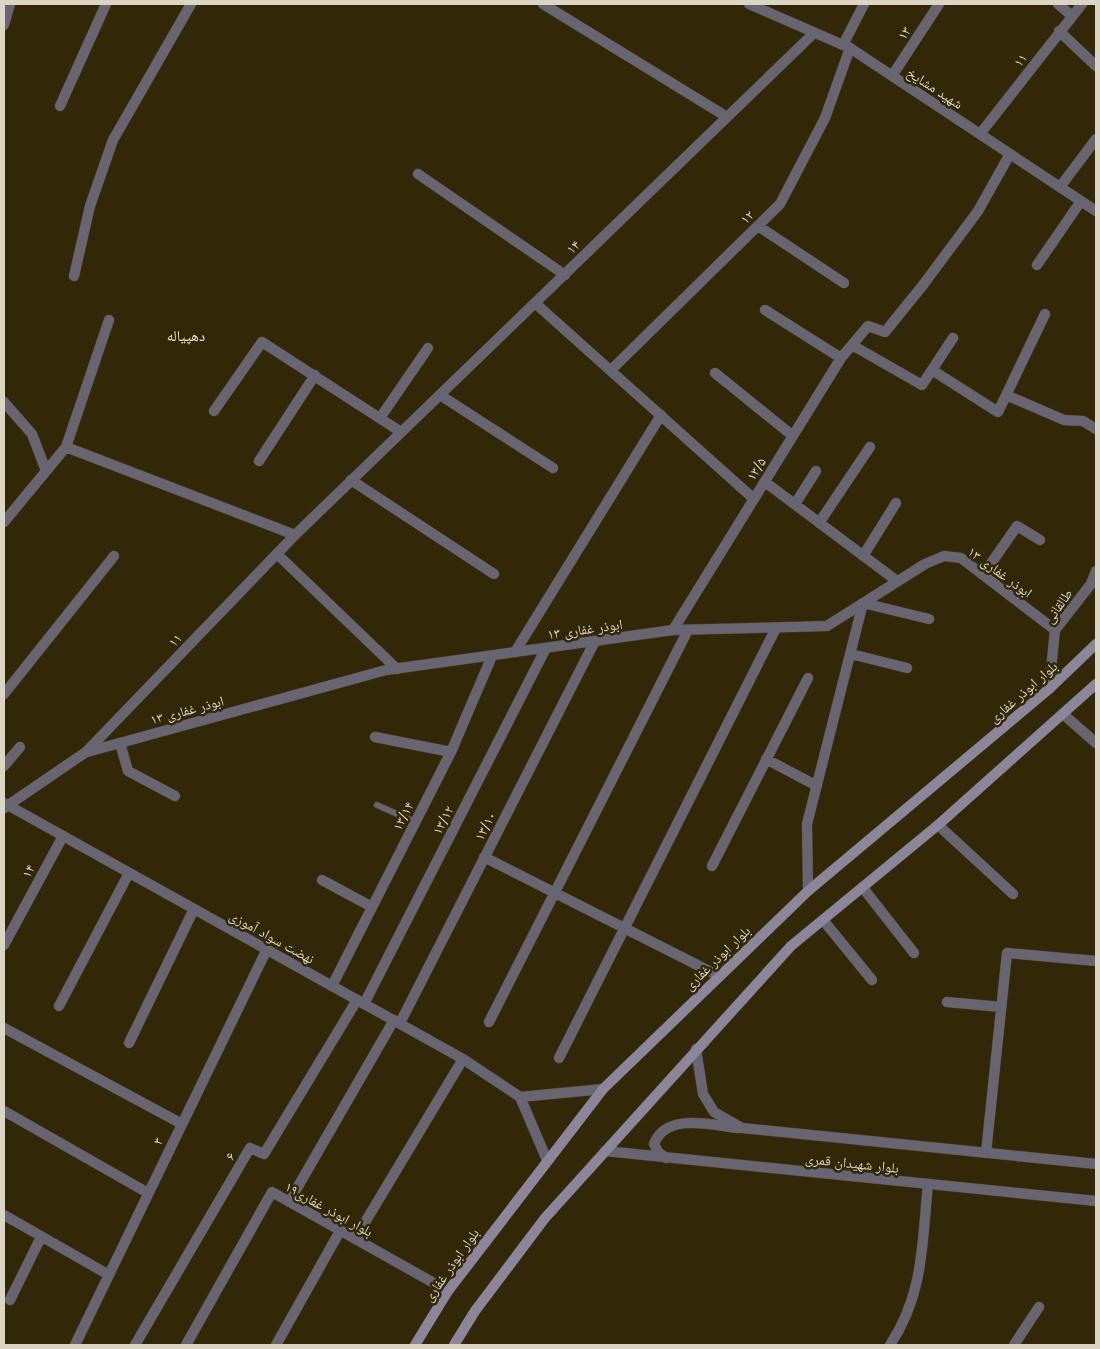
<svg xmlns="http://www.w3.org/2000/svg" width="1100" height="1349" font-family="Inter,'Noto Naskh Arabic',sans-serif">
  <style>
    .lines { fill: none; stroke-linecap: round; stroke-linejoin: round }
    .service-casing { stroke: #4d4426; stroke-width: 7 }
    .minor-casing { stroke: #4d4426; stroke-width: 11 }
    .tertiary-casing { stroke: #4d4426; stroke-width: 11 }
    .secondary-casing { stroke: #4d4426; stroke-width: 11 }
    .service { stroke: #686573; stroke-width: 5.5 }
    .minor { stroke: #686573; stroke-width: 10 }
    .tertiary { stroke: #686573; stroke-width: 10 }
    .secondary { stroke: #8c869c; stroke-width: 10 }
    .labels { text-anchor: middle; stroke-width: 5; stroke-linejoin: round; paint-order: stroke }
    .street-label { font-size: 14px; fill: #dbd5c3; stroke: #322808 }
    .neighbourhood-label { font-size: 15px; fill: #efe3be; stroke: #322808 }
  </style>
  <rect width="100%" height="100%" fill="#322808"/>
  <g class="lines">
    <g class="service-casing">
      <path id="service" d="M377,805L415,822"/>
    </g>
    <g class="minor-casing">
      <path id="minor" d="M543,4L727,117
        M1058,4L1072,16
        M4,25L10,4
        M1059,31L1096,66
        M843,45L864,4
        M60,106L106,4
        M980,134L1082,4
        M418,174L565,275
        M1060,187L1096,139
        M758,226L844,283
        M1037,265L1081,201
        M74,276L90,206L113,140L191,4
        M535,303L754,499
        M765,310L841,358
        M852,345L922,385L953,338
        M611,370L780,204L825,118L850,48
        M932,370L998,412L1045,314
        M715,373L793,436
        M440,395L553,468
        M1006,395L1064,420L1083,421L1096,429
        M4,402L32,434L46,471
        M214,411L262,342L401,432
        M380,418L428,348
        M66,447L295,535
        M259,461L315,375
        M351,480L494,574
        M765,482L897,581
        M795,504L816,471
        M4,522L66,447L109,320
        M819,523L870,447
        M277,554L397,669
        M863,556L896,503
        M983,575L1017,526L1040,540
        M673,630L841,358L868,326L885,332L923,285L978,211L1010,154
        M515,652L661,415
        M851,654L907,668
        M4,694L114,556
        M1063,714L1096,743
        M375,737L451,752
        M120,743L128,771L175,796
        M766,759L817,786
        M4,766L20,747
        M938,825L1013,894
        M484,857L719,976
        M712,866L808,678
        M322,880L372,907
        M863,888L914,953
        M808,891L807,824L863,603L929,619
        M823,920L872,980
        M4,945L63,836
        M332,986L451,752L492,656
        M947,1002L1001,1007
        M364,1004L546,648
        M59,1006L129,873
        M489,1022L688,630
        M400,1023L595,641
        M4,1028L182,1124
        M129,1043L194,909
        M559,1058L776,628
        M4,1111L148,1193
        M986,1153L1007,953L1096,961
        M289,1202L394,1020
        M4,1215L109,1275
        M355,1239L463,1059
        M10,1300L41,1237
        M75,1345L267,949
        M135,1345L250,1148L264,1154L357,1000
        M186,1345L272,1192L448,1291
        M276,1345L340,1231
        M890,1345C924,1294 922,1243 928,1184
        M1014,1345L1039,1307"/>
    </g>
    <g class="tertiary-casing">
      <path id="tertiary" d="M749,4L850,48L1096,211
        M892,76L939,4
        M1049,689L1055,630L1091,584L1096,571
        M87,752L386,670L673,630L827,626L925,564L944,556L961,558L1055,630
        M4,803L463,1059L520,1097
        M4,808L86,752L295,535L814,33
        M696,1049L703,1094L714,1112L742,1128L1096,1164
        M520,1097L603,1089
        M520,1097L547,1160
        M605,1151L1096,1201
        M666,1158L658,1152L654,1144C666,1112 712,1125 738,1128"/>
    </g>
    <g class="secondary-casing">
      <path id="secondary" d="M415,1345L448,1291L603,1089L808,891L1049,689L1096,644
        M454,1345L475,1311L545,1218L791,946L938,825L1096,684"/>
    </g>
    <use href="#service" class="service"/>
    <use href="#minor" class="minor"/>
    <use href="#tertiary" class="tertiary"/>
    <use href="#secondary" class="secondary"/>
  </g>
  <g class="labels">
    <g class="street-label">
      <text transform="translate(904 33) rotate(-57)" y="5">۱۳</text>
      <text transform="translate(1020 60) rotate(-53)" y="5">۱۱</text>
      <text transform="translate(935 88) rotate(33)" y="5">شهید مشایخ</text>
      <text transform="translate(747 217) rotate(-45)" y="5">۱۲</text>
      <text transform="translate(573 247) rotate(-44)" y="5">۱۴</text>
      <text transform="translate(756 469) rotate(-58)" y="5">۱۳/۵</text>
      <text transform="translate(1000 572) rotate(36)" y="5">۱۳ ابوذر غفاری</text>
      <text transform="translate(1058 606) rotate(-55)" y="5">طالقانی</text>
      <text transform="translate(585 629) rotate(-8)" y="5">۱۳ ابوذر غفاری</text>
      <text transform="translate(175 640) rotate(-46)" y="5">۱۱</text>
      <text transform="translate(1023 692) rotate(-41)" y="5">بلوار ابوذر غفاری</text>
      <text transform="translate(187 710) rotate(-15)" y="5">۱۳ ابوذر غفاری</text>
      <text transform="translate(403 816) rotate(-63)" y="5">۱۳/۱۴</text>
      <text transform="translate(443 820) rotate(-63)" y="5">۱۳/۱۲</text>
      <text transform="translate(485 826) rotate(-63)" y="5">۱۳/۱۰</text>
      <text transform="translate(28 871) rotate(-62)" y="5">۱۴</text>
      <text transform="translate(272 937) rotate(29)" y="5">نهضت سواد آموزی</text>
      <text transform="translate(717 958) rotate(-44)" y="5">بلوار ابوذر غفاری</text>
      <text transform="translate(158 1141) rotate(-64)" y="5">۳</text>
      <text transform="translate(230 1156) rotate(-60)" y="5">۶</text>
      <text transform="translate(852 1163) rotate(6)" y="5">بلوار شهیدان قمری</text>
      <text transform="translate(329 1209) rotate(29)" y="5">بلوار ابوذر غفاری۱۹</text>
      <text transform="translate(451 1265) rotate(-55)" y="5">بلوار ابوذر غفاری</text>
    </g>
    <g class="neighbourhood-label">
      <text x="186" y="341">دهپیاله</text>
    </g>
  </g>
  <rect width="1100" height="1349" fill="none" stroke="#dbd5c3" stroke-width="10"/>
</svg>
